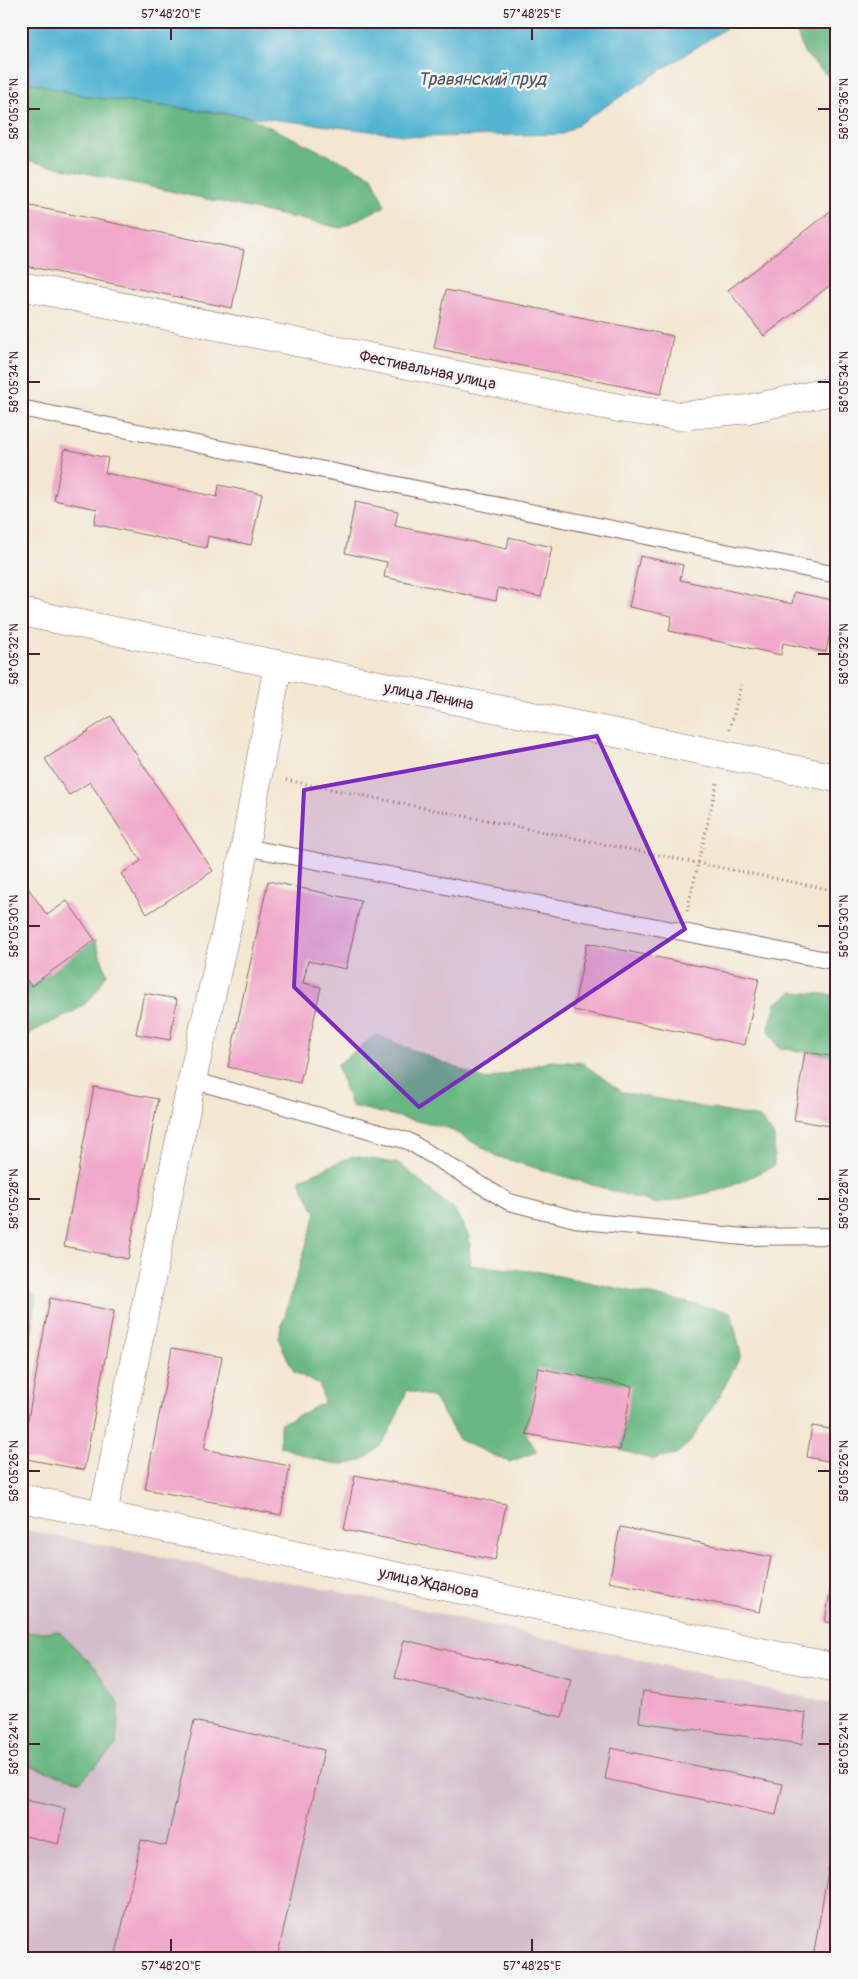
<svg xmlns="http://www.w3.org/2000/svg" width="858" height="1979" font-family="Pangolin,sans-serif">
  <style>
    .industrial { fill: #d2bdc8 }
    .forest { fill: #69b882; stroke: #5a6c56 }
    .water { fill: #52b5d1; stroke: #4e6a7e }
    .building { fill: #f0a9c9 }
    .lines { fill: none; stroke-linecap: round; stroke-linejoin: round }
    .service-casing { stroke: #856565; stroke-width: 18 }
    .minor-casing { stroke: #856565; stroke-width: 29 }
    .tertiary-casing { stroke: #856565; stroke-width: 29 }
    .path { stroke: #856565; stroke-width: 3; stroke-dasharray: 1 4; stroke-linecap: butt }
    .service { stroke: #fff; stroke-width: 16 }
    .minor { stroke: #fff; stroke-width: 28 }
    .tertiary { stroke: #fff; stroke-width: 28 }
    .marked { fill: #7b2cbf; fill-opacity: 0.2; stroke: #7b2cbf; stroke-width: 4; stroke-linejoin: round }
    .ticks { fill: none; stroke: #4a1f2b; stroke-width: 2 }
    .labels { text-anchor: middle; stroke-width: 5; stroke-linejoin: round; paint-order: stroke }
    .street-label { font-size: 16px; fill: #4a1f2b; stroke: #f6f6f2 }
    .water-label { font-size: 18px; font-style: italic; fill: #4d5465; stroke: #f6f6f2 }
    .neatline { fill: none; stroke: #4a1f2b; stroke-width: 2 }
    .ticks-label { font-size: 12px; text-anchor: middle; fill: #4a1f2b }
  </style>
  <rect width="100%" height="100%" fill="#f6f6f2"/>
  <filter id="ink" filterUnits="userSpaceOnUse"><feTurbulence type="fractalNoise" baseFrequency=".02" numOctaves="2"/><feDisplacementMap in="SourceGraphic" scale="10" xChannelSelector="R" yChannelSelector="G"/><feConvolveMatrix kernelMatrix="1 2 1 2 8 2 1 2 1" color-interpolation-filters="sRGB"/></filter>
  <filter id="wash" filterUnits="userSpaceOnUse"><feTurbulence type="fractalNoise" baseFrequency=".0096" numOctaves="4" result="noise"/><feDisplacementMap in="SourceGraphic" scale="20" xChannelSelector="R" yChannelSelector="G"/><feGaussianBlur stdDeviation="1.12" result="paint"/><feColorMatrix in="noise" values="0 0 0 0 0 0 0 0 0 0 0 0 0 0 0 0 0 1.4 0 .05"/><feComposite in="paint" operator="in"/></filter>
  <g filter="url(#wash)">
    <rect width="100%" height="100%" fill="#f3e7d2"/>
    <path class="industrial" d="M21,1529L389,1602L837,1705V1958H21Z"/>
    <path class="forest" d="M793,21H837V85L804,53Z
      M21,80L89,97L249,117L372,176L385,206L341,228L21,159Z
      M95,940L107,974C101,983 95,995 87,1002C68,1021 36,1022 21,1043V972L31,985Z
      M793,992L837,995V1057L779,1048L768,1031L776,1003Z
      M376,1035L486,1080L551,1061L582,1063L622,1092L760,1118L774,1136V1166L725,1189L657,1204L499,1157L448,1128L351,1106L337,1065Z
      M353,1156L400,1164L455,1211L469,1236L470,1265L540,1272L731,1312L741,1355L720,1395L690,1442L676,1454L652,1459L620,1450L631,1386L539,1369L526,1434L537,1452L509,1462L459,1440L434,1398L407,1390C378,1469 358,1479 280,1446V1424L324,1403L320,1385L294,1372L278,1338L316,1213L299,1180Z
      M21,1290L36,1295L31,1344L21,1397Z
      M58,1631L96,1668L119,1705L116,1746L81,1781L21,1764V1633Z"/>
    <path class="water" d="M21,21H737L563,134L420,137L89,97L21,80Z"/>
    <g id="blocks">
      <path class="building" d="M21,204L244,250L232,308L21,265Z
        M837,206V280L764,336L728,290Z
        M446,290L673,336L661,394L434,348Z
        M65,449L108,458L105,473L217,497L219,485L262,494L251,545L208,536L206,548L94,524L97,509L54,500Z
        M355,502L398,511L395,526L507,549L509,537L552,547L541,597L498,588L496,601L384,577L387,562L345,553Z
        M640,556L683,565L680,580L792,604L794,592L837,601L826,652L783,643L781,655L669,631L672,616L629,607Z
        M111,716L213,871L147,914L121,874L141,861L90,782L69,795L45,759Z
        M21,878L47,915L67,901L95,940L31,986L21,972Z
        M268,881L361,901L346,969L308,961L303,983L321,987L300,1083L228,1067Z
        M587,943L759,978L745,1045L573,1010Z
        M144,993L177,999L170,1040L136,1034Z
        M805,1052L837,1057V1127L794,1120Z
        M94,1087L158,1099L128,1259L64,1246Z
        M50,1298L114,1311L84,1470L21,1458Z
        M172,1348L222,1357L204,1449L290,1466L281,1515L145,1489Z
        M538,1368L632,1386L620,1450L526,1434Z
        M812,1426L837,1430V1463L807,1457Z
        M355,1475L506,1504L495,1560L344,1530Z
        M620,1527L771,1557L760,1612L609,1582Z
        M834,1568H837V1624L825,1622Z
        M404,1640L571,1679L562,1717L395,1678Z
        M643,1691L806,1713L802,1744L639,1722Z
        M194,1721L324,1750L277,1958H115L141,1840L166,1846Z
        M611,1748L783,1784L776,1815L605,1779Z
        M21,1799L66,1809L58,1844L21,1835Z
        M832,1847L837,1848V1958H813Z"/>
    </g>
  </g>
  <g filter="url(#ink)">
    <use href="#blocks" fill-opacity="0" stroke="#856565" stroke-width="1"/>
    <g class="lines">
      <g class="service-casing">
        <path id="service" d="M21,408L837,575
          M245,847L837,962
          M192,1080L408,1141L509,1202L583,1221L744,1237L837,1236"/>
      </g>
      <g class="minor-casing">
        <path id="minor" d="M21,286L619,408L680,416L748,409L837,390
          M21,1498L837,1668
          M103,1514L192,1080L245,847L278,664"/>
      </g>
      <g class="tertiary-casing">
        <path id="tertiary" d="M21,612L837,778"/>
      </g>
      <path class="path" d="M730,729L741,685
        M286,780L837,891
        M687,911L717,783"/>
      <use href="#service" class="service"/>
      <use href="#minor" class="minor"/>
      <use href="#tertiary" class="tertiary"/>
    </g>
  </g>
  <path class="marked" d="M597,736L685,929L419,1107L294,987L304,790Z"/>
  <path class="ticks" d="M171,28V40M532,28V40M28,109H40M818,109H830M28,382H40M818,382H830M28,654H40M818,654H830M28,926H40M818,926H830M28,1199H40M818,1199H830M28,1471H40M818,1471H830M28,1744H40M818,1744H830M171,1939V1952M532,1939V1952"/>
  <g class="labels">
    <g class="street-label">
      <text transform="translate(428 369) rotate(12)" y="6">Фестивальная улица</text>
      <text transform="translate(429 695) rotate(11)" y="6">улица Ленина</text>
      <text transform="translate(429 1582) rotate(12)" y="6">улица Жданова</text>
    </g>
    <g class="water-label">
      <text x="482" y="85">Травянский пруд</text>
    </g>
  </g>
  <rect width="858" height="1979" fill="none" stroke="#f6f6f2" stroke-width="55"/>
  <rect x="28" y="28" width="802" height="1924" class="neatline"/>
  <g class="ticks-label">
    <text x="171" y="18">57°48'20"E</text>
    <text x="532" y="18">57°48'25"E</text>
    <text transform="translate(14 109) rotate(-90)" y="4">58°05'36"N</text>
    <text transform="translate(844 109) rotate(-90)" y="4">58°05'36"N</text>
    <text transform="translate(14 382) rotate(-90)" y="4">58°05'34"N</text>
    <text transform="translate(844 382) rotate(-90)" y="4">58°05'34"N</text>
    <text transform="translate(14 654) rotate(-90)" y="4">58°05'32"N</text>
    <text transform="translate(844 654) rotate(-90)" y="4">58°05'32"N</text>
    <text transform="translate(14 926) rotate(-90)" y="4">58°05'30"N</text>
    <text transform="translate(844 926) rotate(-90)" y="4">58°05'30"N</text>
    <text transform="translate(14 1199) rotate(-90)" y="4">58°05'28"N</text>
    <text transform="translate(844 1199) rotate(-90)" y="4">58°05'28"N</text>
    <text transform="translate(14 1471) rotate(-90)" y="4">58°05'26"N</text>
    <text transform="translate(844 1471) rotate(-90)" y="4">58°05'26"N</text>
    <text transform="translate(14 1744) rotate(-90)" y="4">58°05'24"N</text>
    <text transform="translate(844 1744) rotate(-90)" y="4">58°05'24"N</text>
    <text x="171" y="1970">57°48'20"E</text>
    <text x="532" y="1970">57°48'25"E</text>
  </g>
</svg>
